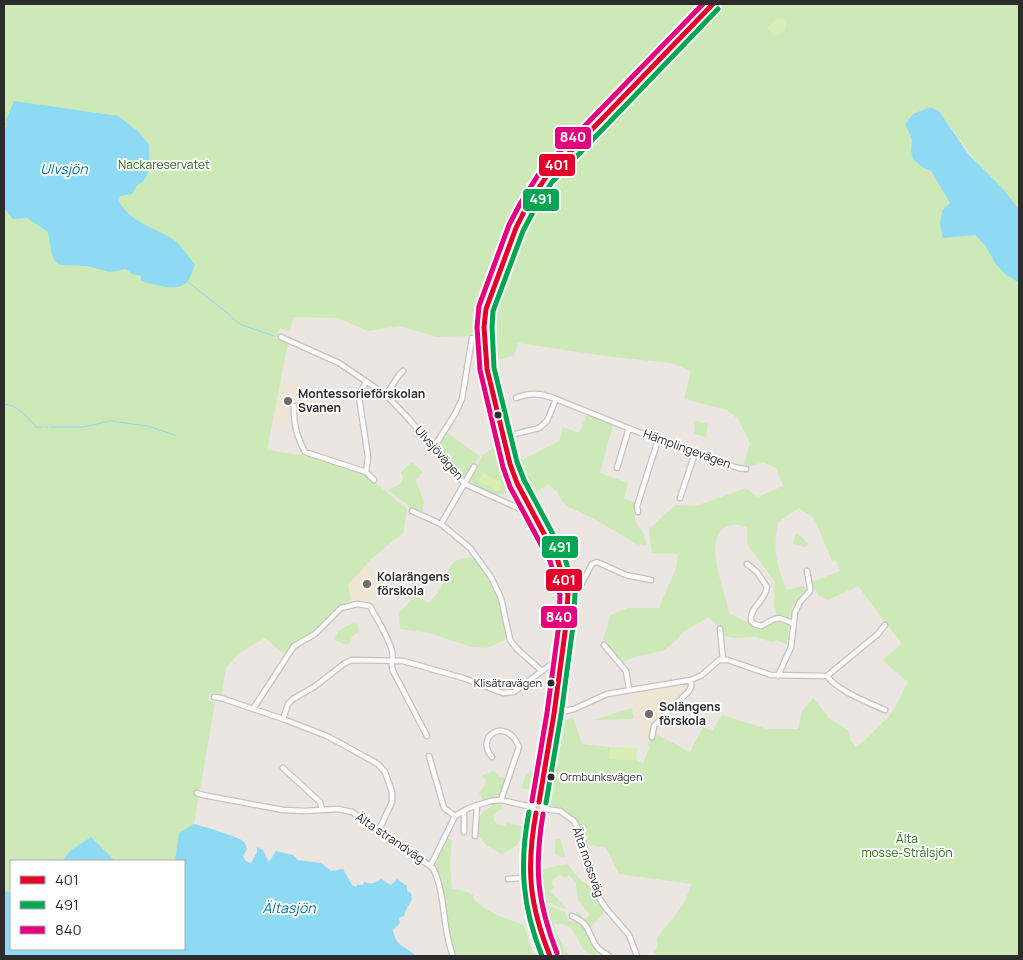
<svg xmlns="http://www.w3.org/2000/svg" width="1023" height="960" font-family="Manrope,sans-serif">
  <style>
    .education { fill: #efe5d5 }
    .green { fill: #cce9b7; fill-rule: evenodd }
    .pitch { fill: #d8eeb4 }
    .water { fill: #8ed9f4 }
    .lines { fill: none; stroke-linecap: round; stroke-linejoin: round }
    .stream { stroke: #8ed9f4; stroke-width: 1 }
    .minor-casing { stroke: #c4c2c3; stroke-width: 7 }
    .secondary-casing { stroke: #c4c2c3; stroke-width: 9 }
    .minor { stroke: #fcfbfa; stroke-width: 4.5 }
    .secondary { stroke: #fcfbfa; stroke-width: 6 }
    .bus-1-casing { stroke: #fff; stroke-width: 9 }
    .bus-2-casing { stroke: #fff; stroke-width: 9 }
    .bus-3-casing { stroke: #fff; stroke-width: 9 }
    .bus-1 { stroke: #e4002b; stroke-width: 5 }
    .bus-2 { stroke: #00a651; stroke-width: 5 }
    .bus-3 { stroke: #e5007d; stroke-width: 5 }
    .poi-dot { fill: #6f6d6b; stroke: #fff; stroke-width: 2 }
    .bus-dot { fill: #2c2c2c; stroke: #fff; stroke-width: 2 }
    .labels { text-anchor: middle; stroke-width: 4; stroke-linejoin: round; paint-order: stroke }
    .bus-label { font-size: 11px; fill: #2c2c2c; stroke: #fff; text-anchor: end }
    .park-label { font-size: 12px; fill: #277313; stroke: #fff }
    .poi-label { font-size: 12px; font-weight: bold; fill: #2c2c2c; stroke: #fff; text-anchor: start }
    .street-label { font-size: 12px; fill: #2c2c2c; stroke: #fff }
    .water-label { font-size: 14px; font-style: italic; fill: #0072ac; stroke: #fff }
    .line-badge { stroke: #fff; stroke-width: 2 }
    .badge-label { font-size: 14px; text-anchor: middle; font-weight: bold; fill: #fff }
  </style>
  <rect width="100%" height="100%" fill="#ebe6e1"/>
  <path class="education" d="M281,378L300,385L297,421L288,424L272,423Z
    M367,564L386,582L371,600L363,602L351,600L348,585Z
    M688,683L689,688L653,726L648,738L641,739L630,692Z"/>
  <path class="green" d="M4,4H700L541,172L517,207L477,312L478,336L473,333L467,336L437,337L400,326L368,331L338,318L293,317L290,331L280,328L276,339L288,343L267,450C296,454 345,461 368,477C381,486 394,499 407,509L404,532L371,559L348,585L351,600L336,607L313,632L292,643L284,654L265,638L238,654L226,668L221,695L211,692L208,700L215,702L194,824L205,852L239,956H4ZM11,861H184V949H11Z
    M715,4H1019V222L939,111L930,107L913,114L905,124L912,139L911,150L922,167L931,171L950,204L947,207L985,245L995,263L1005,274L1019,283V956H657L654,952L658,947L657,938L683,905L692,884L619,874L606,848L586,844C580,821 574,811 549,805L551,762L557,724L573,717L582,744L610,747V759L636,760L643,764L649,748L648,744L651,739L658,735L690,752L703,727L712,731L722,715L767,729H798L802,711L813,698L829,718L848,730L850,739L856,747L865,740L891,714L908,682L882,660L902,644L858,586L828,600L818,595L811,582L840,571L836,560L832,561L814,518L799,508L778,522C773,551 776,563 786,590L804,586L806,591L793,605L789,619L777,615L774,606L775,582L747,544V527C742,526 736,524 732,525C698,530 726,593 729,613L761,630L776,620L789,625L787,645L777,640L772,642L756,637L734,638L724,636L723,626L716,625L709,617L681,633L677,640L663,651L637,656L623,662L603,639L611,615L627,608H659L676,568L678,554L652,553L649,529L675,505L696,506L746,488L758,497L783,486L776,468L763,462L751,466L744,464L750,443L738,419L727,410L684,399L691,371L671,363L613,357L518,343L514,356L488,362L487,337L491,304L509,251L530,204L547,179Z
    M587,414L613,424L600,473L628,483L624,499L635,502V522L644,534L647,546L636,544L600,522L569,507L562,501L557,492L548,484L530,498L521,482L515,461L524,459L559,441L563,427L579,433Z
    M697,421L708,424L706,437L694,434L695,423Z
    M446,432L480,456L466,478H463L437,448Z
    M495,446L503,449L513,482L523,501L519,504L513,503L509,492L496,496L469,481L482,456Z
    M412,462L423,472L416,480L424,503L422,513L413,509L388,490L400,484L403,478L401,472Z
    M798,533L809,545L804,547L793,544L795,535Z
    M463,558H473L487,577L496,592L507,639L487,648L472,647L429,633L400,629L399,613L415,596L429,603C432,599 437,594 440,590C447,577 447,562 463,558Z
    M355,623L358,625L359,631L352,637L350,643L346,645L335,640C337,629 345,626 355,623Z
    M632,708L634,719L593,720Z
    M544,761L539,792L522,788C525,771 532,771 544,761Z
    M494,771L498,776L507,779L502,794L483,802L479,792L485,785L486,781L482,776L485,774Z
    M496,802L502,803L501,809L493,815C494,823 496,825 505,826L506,823L519,826H528L527,833H523C520,845 512,849 502,854L487,846L477,834C478,823 479,811 491,807L492,803Z
    M447,838L452,840L450,864L452,889L465,891L473,895V898C486,913 506,919 524,925L533,954L542,951L545,956H454L451,950L436,863Z
    M559,838L561,841L565,856L564,857L555,855V840Z
    M567,864C577,874 577,880 591,886L599,905L605,912L590,928L576,915V911L578,912L584,919L590,915L578,901L576,883L569,875L564,878L560,874L551,882L555,887L550,891L568,910L550,903L538,902L534,873L547,868Z
    M543,904L565,912L568,921L579,922L582,924L598,952L595,956C572,950 582,920 554,924L553,926L565,950L570,956H556L539,905Z"/>
  <path class="pitch" d="M777,18L787,20L785,31L774,37L767,28Z
    M483,473L503,483L499,492L478,481Z
    M610,747L637,748L636,760L609,759Z"/>
  <path class="water" d="M14,101L118,116L138,131L149,145C149,159 152,180 137,185L132,194L120,196L119,201C129,222 156,228 174,240C182,246 188,257 195,264C193,269 191,278 187,282C177,293 153,284 141,281V276L132,274L126,269L110,272L87,266L60,265L54,260L51,251L48,232L27,218L13,219L4,208V132L7,125L6,120Z
    M930,107L939,111L969,155L1002,188L1018,208L1019,283L1005,274L995,263L985,245L975,235L943,238L940,224L942,211L950,203L931,171L922,167L913,159L911,150L912,139L905,124L913,114Z
    M194,824C202,826 240,837 244,842C245,842 247,849 247,849L243,856L246,861L251,863L257,852V847L263,850L269,862L276,851L293,855L298,860L321,863L331,871L343,869L352,885L357,887V885H363L364,882C370,884 376,884 381,879L391,885L397,879L407,886V891L411,893L412,899L406,910L404,916L399,918L400,923L393,930C396,948 405,945 416,956H4V891L11,893V949H184V861H175L179,833Z
    M91,837L115,861H62L70,851Z"/>
  <g class="lines">
    <path class="stream" d="M4,124L7,125
      M188,282L231,316
      M232,318L242,325L274,336
      M4,404C18,405 28,418 36,427H43
      M45,427H48
      M50,427H83L110,421L148,426L175,435"/>
    <g class="minor-casing">
      <path id="minor" d="M281,337L339,363L386,395L408,418L465,484L518,508H529
        M386,395L399,375L403,371
        M516,398C529,392 544,394 556,399
        M294,406C293,424 297,436 305,452L366,472L368,457L359,397L366,381
        M503,437L539,428L547,421L556,399L658,440L738,468L746,469
        M434,447L455,414L462,399L472,338
        M617,468L629,428
        M366,472L374,480
        M680,498L695,453
        M412,511L441,524L470,548L491,577L501,598L510,640L517,649L542,671
        M638,512L637,506L658,440
        M441,524L474,467
        M747,564L757,572L767,587C766,600 749,608 751,621L754,624L761,626C777,618 775,615 792,623
        M568,594L577,592L592,564L597,562L626,575L651,580
        M720,629L723,659
        M604,645L626,671L629,689
        M778,676L791,647L795,612L800,602L810,591V587L807,571
        M827,676C838,691 867,702 885,710
        M214,697L221,698L283,719L288,704L293,699L314,687L345,663L352,660L403,661L463,678L503,693L514,692L550,665H560
        M253,709L294,646L315,634L341,608L357,604L370,606C377,620 388,635 392,651C394,657 390,664 393,671L427,736
        M554,714L574,709L607,694L691,680L702,675L719,660H728L771,675L827,676L878,634L885,625
        M283,719L327,736L351,749L378,764L385,772L392,792V802L379,830
        M652,737L654,726L689,691L691,687V680
        M429,756L444,808L455,816
        M492,757C474,737 506,715 519,747L501,800
        M283,768L320,802L322,810
        M197,793L203,795L283,810L305,811L338,809L352,812L433,868C446,894 442,929 453,956
        M544,809L560,811L574,821L581,834L598,896L605,907L629,935L637,956
        M464,832V812
        M475,836L477,805
        M431,865L455,816L469,808L491,801L501,800L532,807
        M508,879L521,878
        M572,916C594,926 586,935 599,949C602,952 606,954 609,956"/>
    </g>
    <g class="secondary-casing">
      <path id="secondary" d="M539,802L554,714L559,671L566,625L568,594L557,558L517,483L510,464L487,369L484,327L486,309L516,228L526,208L546,177L713,4
        M536,813C525,867 528,905 550,956
        M536,813L542,812L544,809L542,803L539,802
        M536,813L533,810L532,807L535,803L539,802"/>
    </g>
    <use href="#minor" class="minor"/>
    <use href="#secondary" class="secondary"/>
    <g class="bus-1-casing">
      <path id="bus-1" d="M539,802L554,714L566,625L568,594L557,558L517,483L510,464L487,369L484,327L486,309L516,228L526,208L546,177L713,4
        M536,813C526,868 529,904 550,956"/>
    </g>
    <g class="bus-2-casing">
      <path id="bus-2" d="M546,803L561,715L573,626L575,593L564,555L524,480L517,462L494,368L492,327L493,311L523,231L533,212L552,182L718,9
        M529,812C519,865 522,906 542,956"/>
    </g>
    <g class="bus-3-casing">
      <path id="bus-3" d="M532,801L547,713L559,624L560,595L550,561L510,487L503,467L480,370L477,327L479,306L509,225L520,204L540,172L703,4
        M543,814C534,868 537,902 557,953"/>
    </g>
    <use href="#bus-1" class="bus-1"/>
    <use href="#bus-2" class="bus-2"/>
    <use href="#bus-3" class="bus-3"/>
  </g>
  <g class="poi-dot">
    <circle cx="288" cy="401" r="5"/>
    <circle cx="367" cy="584" r="5"/>
    <circle cx="649" cy="714" r="5"/>
  </g>
  <g class="bus-dot">
    <circle cx="498" cy="415" r="4.5"/>
    <circle cx="551" cy="683" r="4.5"/>
    <circle cx="551" cy="777" r="4.5"/>
  </g>
  <g class="labels">
    <g class="bus-label">
      <text x="542" y="687">Klisätravägen</text>
      <text x="560" y="781" text-anchor="start">Ormbunksvägen</text>
    </g>
    <g class="park-label">
      <text x="164" y="169">Nackareservatet</text>
      <text x="907" y="843">Älta<tspan x="907" dy="14">mosse-Strålsjön</tspan></text>
    </g>
    <g class="poi-label">
      <text x="298" y="398">Montessorieförskolan<tspan x="298" dy="14">Svanen</tspan></text>
      <text x="377" y="581">Kolarängens<tspan x="377" dy="14">förskola</tspan></text>
      <text x="659" y="711">Solängens<tspan x="659" dy="14">förskola</tspan></text>
    </g>
    <g class="street-label">
      <text transform="translate(687 449) rotate(20)" y="4">Hämplingevägen</text>
      <text transform="translate(439 453) rotate(49)" y="4">Ulvsjövägen</text>
      <text transform="translate(390 838) rotate(34)" y="4">Älta strandväg</text>
      <text transform="translate(588 862) rotate(71)" y="4">Älta mossväg</text>
    </g>
    <g class="water-label">
      <text x="64" y="174">Ulvsjön</text>
      <text x="289" y="913">Ältasjön</text>
    </g>
  </g>
  <g class="line-badge">
    <rect x="554" y="126" width="38" height="24" rx="5" fill="#e5007d"/>
    <rect x="538" y="153" width="38" height="24" rx="5" fill="#e4002b"/>
    <rect x="522" y="188" width="38" height="24" rx="5" fill="#00a651"/>
    <rect x="541" y="535" width="38" height="24" rx="5" fill="#00a651"/>
    <rect x="545" y="568" width="38" height="24" rx="5" fill="#e4002b"/>
    <rect x="540" y="605" width="38" height="24" rx="5" fill="#e5007d"/>
  </g>
  <g class="badge-label">
    <text x="573" y="142">840</text>
    <text x="557" y="170">401</text>
    <text x="541" y="204">491</text>
    <text x="560" y="552">491</text>
    <text x="564" y="585">401</text>
    <text x="559" y="622">840</text>
  </g>
  <rect width="1023" height="960" fill="none" stroke="#2c2c2c" stroke-width="10"/>
  <rect x="10" y="860" width="175" height="90" fill="#ffffff" stroke="#ababab"/>
  <rect x="20" y="876" width="25" height="8" fill="#e4002b" stroke="#ababab"/>
  <text x="55" y="885" font-size="15" fill="#2c2c2c">401</text>
  <rect x="20" y="901" width="25" height="8" fill="#00a651" stroke="#ababab"/>
  <text x="55" y="910" font-size="15" fill="#2c2c2c">491</text>
  <rect x="20" y="926" width="25" height="8" fill="#e5007d" stroke="#ababab"/>
  <text x="55" y="935" font-size="15" fill="#2c2c2c">840</text>
</svg>
